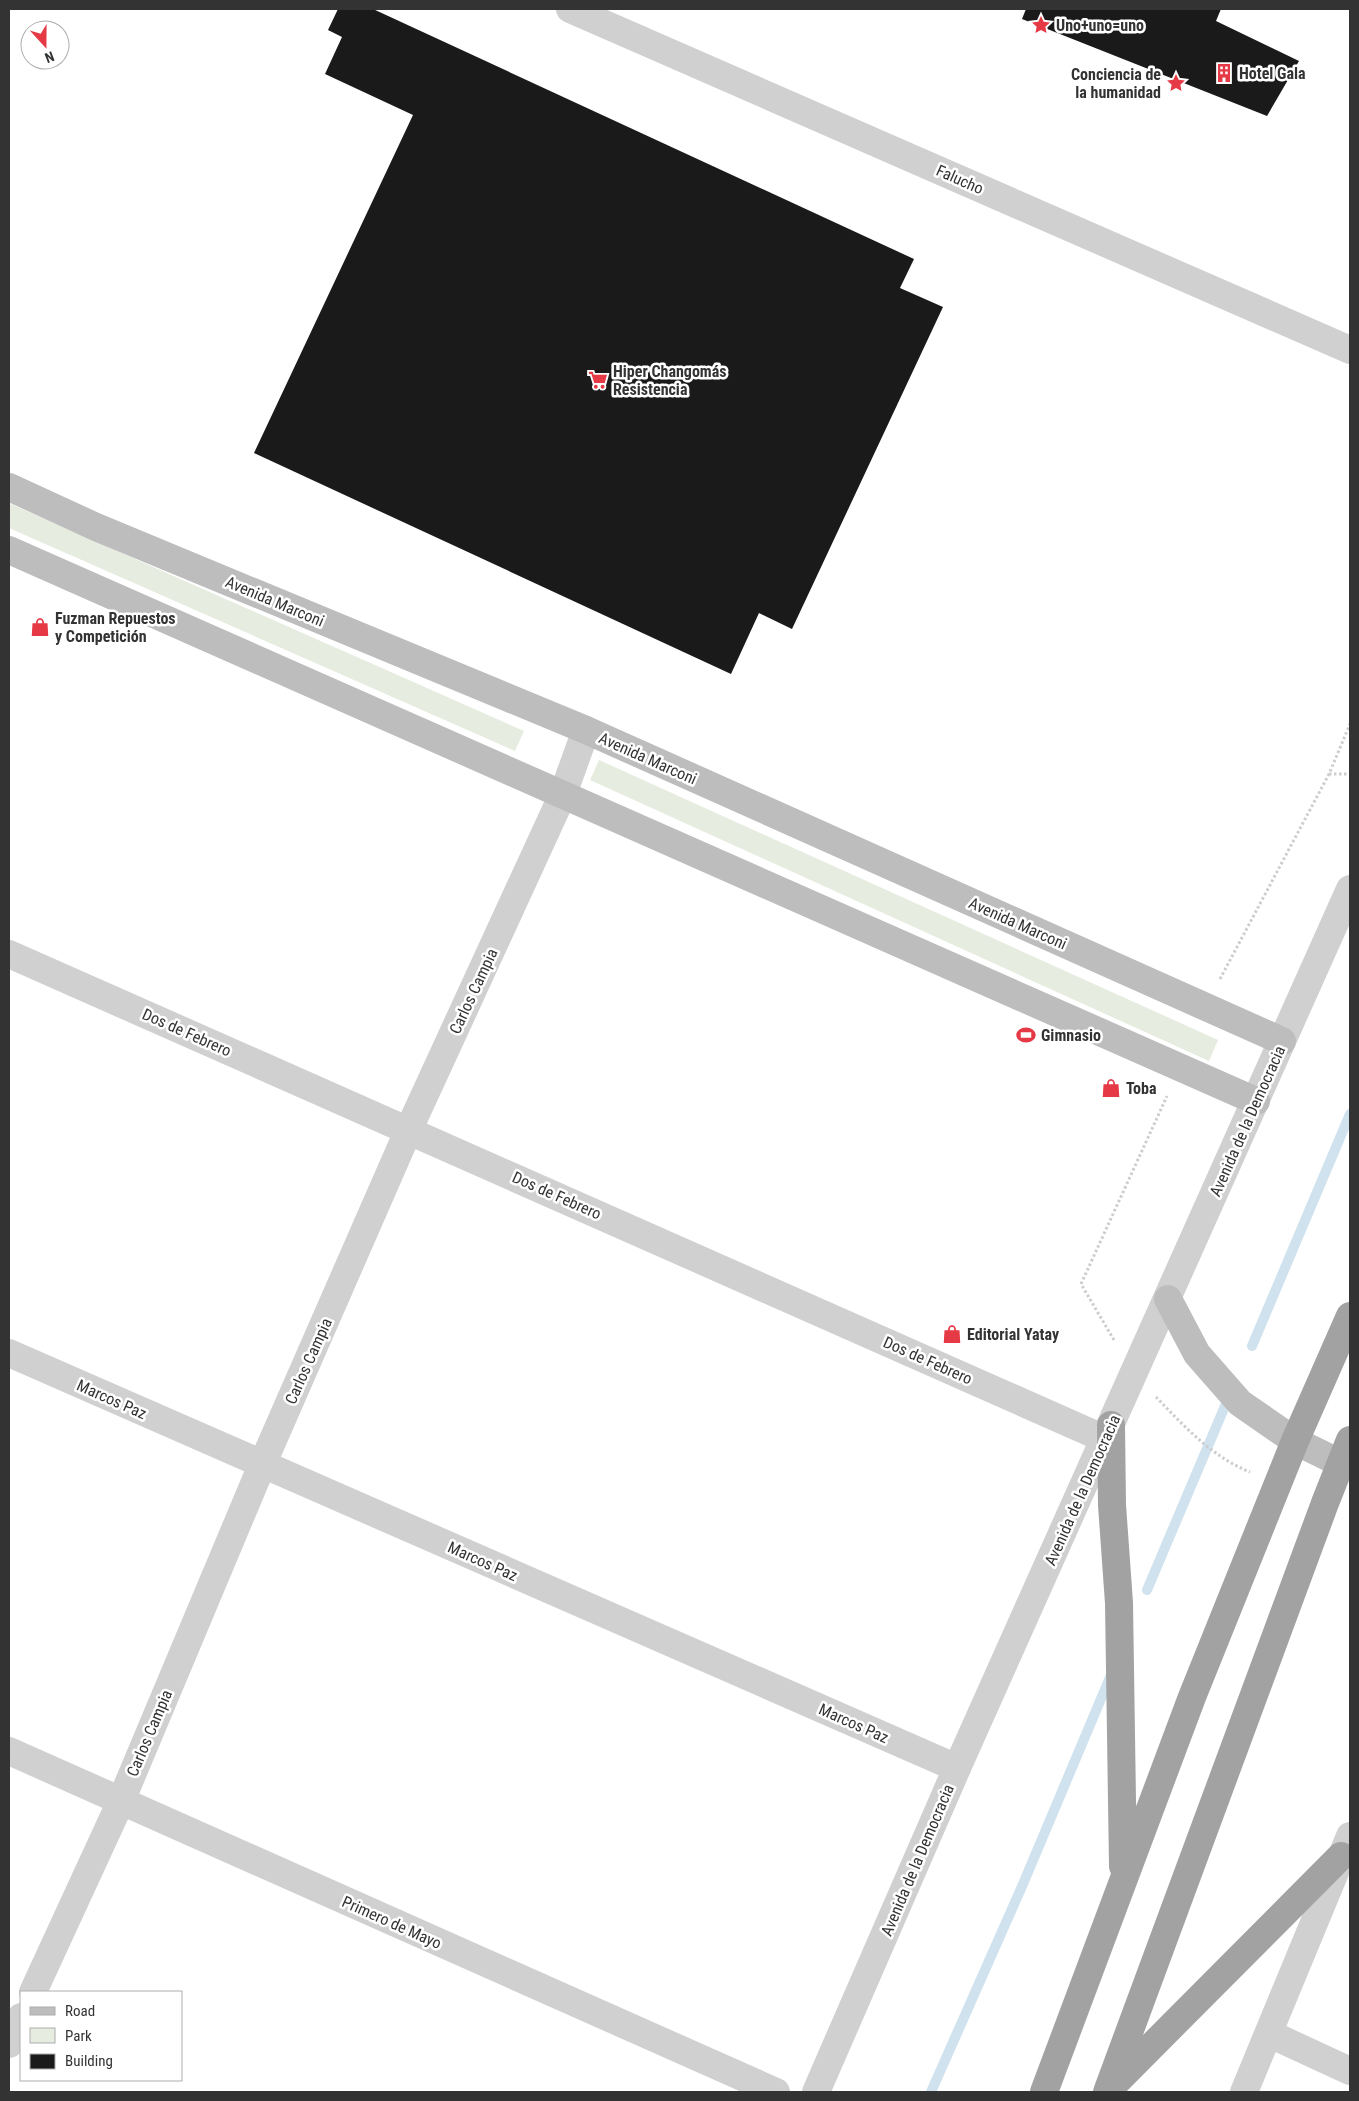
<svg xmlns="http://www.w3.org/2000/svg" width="1359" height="2101" font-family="'Roboto Condensed',sans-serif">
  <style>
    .green { fill: #e6ecdf }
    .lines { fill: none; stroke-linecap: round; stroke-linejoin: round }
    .stream { stroke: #cfe2ee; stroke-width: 10 }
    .building { fill: #1a1a1a }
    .path { stroke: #cdcdcd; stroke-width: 3; stroke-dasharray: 2.5 2.5; stroke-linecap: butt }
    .minor { stroke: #d0d0d0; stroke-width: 28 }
    .tertiary { stroke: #d0d0d0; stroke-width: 28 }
    .secondary { stroke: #bdbdbd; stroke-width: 28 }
    .trunk { stroke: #a2a2a2; stroke-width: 28 }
    .labels { text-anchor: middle; stroke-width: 5; stroke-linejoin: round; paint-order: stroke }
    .poi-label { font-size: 16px; font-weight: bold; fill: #333; stroke: #fff; text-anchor: start }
    .street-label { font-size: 16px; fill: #333; stroke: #fff }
  </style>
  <rect width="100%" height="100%" fill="#fff"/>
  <path class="green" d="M11,504L524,731L515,751L9,528V509Z
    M599,760L1218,1040L1209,1061L590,780Z"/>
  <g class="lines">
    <path class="stream" d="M1252,1346L1350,1114
      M1147,1590L1225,1406
      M931,2092L1023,1884L1111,1675"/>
  </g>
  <path class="building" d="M338,9H373L914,259L900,288L943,307L792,629L759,613L731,674L254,453L413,115L325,74L342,37L328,30Z
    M1026,9H1221L1216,21L1299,61L1267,116L1022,19Z"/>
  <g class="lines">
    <path class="path" d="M1329,774H1350
      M1220,979L1329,774L1350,724
      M1114,1340L1081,1284L1167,1096
      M1156,1397C1184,1426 1212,1457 1250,1472"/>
    <path class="minor" d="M570,9L1350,350
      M9,954L1105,1439
      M9,1353L957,1768
      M9,1751L776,2092
      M33,1992L121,1801L262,1465L409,1129L563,794L586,730
      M1270,2034L1350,2071
      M9,2044L21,2017"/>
    <path class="tertiary" d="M816,2092L957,1768L1350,889
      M1244,2092L1350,1836"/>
    <path class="secondary" d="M9,487L96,527L586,730L1282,1041
      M9,550L1256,1101
      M1168,1299L1197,1354L1240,1403L1295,1441L1340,1463L1350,1464"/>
    <path class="trunk" d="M1111,1425L1112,1505L1119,1603L1123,1866
      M1115,2083L1341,1856
      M1044,2092L1192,1697L1295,1441L1350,1316
      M1107,2092L1325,1503L1350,1440"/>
  </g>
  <defs>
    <g id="sight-bare" transform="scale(1.5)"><path d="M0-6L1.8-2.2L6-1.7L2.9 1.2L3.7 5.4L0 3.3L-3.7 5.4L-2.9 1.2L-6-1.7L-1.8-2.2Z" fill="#e63946" stroke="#fff" stroke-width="2.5" paint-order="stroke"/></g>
    <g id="building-bare" transform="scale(1.5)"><path d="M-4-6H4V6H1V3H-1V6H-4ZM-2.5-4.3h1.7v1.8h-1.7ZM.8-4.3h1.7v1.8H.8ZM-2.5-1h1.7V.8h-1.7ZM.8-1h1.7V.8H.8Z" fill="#e63946" stroke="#fff" stroke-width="2.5" paint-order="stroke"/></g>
    <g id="supermarket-bare" transform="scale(1.5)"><path d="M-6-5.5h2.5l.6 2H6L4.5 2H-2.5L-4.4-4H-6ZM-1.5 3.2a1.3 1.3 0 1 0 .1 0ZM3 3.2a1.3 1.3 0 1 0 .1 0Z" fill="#e63946" stroke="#fff" stroke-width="2.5" paint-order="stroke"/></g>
    <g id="shop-bare" transform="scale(1.5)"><path d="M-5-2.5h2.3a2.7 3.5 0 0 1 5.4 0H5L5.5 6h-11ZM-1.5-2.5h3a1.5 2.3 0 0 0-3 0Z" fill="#e63946" stroke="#fff" stroke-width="2.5" paint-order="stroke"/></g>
    <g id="stadium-bare" transform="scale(1.5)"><path d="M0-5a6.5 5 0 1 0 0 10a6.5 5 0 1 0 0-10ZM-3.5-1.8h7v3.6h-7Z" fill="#e63946" stroke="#fff" stroke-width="2.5" paint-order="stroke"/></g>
  </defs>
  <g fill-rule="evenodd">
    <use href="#sight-bare" x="1041" y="25"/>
    <use href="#building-bare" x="1224" y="73"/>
    <use href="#sight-bare" x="1176" y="83"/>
    <use href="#supermarket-bare" x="598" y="380"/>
    <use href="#shop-bare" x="40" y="627"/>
    <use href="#stadium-bare" x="1026" y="1035"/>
    <use href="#shop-bare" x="1111" y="1088"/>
    <use href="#shop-bare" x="952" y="1334"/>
  </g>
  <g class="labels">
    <g class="poi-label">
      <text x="1056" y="31">Uno+uno=uno</text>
      <text x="1239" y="79">Hotel Gala</text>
      <text x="1161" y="80" text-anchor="end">Conciencia de<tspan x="1161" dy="18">la humanidad</tspan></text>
      <text x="613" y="377">Hiper Changomás<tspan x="613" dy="18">Resistencia</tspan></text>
      <text x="55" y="624">Fuzman Repuestos<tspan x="55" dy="18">y Competición</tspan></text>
      <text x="1041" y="1041">Gimnasio</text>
      <text x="1126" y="1094">Toba</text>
      <text x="967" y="1340">Editorial Yatay</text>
    </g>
    <g class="street-label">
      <text transform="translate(960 179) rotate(24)" y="6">Falucho</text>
      <text transform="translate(275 601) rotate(23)" y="6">Avenida Marconi</text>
      <text transform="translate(648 758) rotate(24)" y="6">Avenida Marconi</text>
      <text transform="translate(1018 923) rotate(24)" y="6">Avenida Marconi</text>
      <text transform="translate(473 991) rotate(-65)" y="6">Carlos Campia</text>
      <text transform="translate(187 1032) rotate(24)" y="6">Dos de Febrero</text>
      <text transform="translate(1247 1121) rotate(-66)" y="6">Avenida de la Democracia</text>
      <text transform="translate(557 1195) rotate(24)" y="6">Dos de Febrero</text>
      <text transform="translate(928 1360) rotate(24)" y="6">Dos de Febrero</text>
      <text transform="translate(308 1361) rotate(-66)" y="6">Carlos Campia</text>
      <text transform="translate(112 1399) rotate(24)" y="6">Marcos Paz</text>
      <text transform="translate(1082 1490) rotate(-66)" y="6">Avenida de la Democracia</text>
      <text transform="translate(483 1561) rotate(24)" y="6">Marcos Paz</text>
      <text transform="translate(854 1723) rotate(24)" y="6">Marcos Paz</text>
      <text transform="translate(149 1733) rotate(-67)" y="6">Carlos Campia</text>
      <text transform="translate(917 1860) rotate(-67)" y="6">Avenida de la Democracia</text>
      <text transform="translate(392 1922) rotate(24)" y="6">Primero de Mayo</text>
    </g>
  </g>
  <rect width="1359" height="2101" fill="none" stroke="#333333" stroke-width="20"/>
  <rect x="20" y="1991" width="162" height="90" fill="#ffffff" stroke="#adadad"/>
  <rect x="30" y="2007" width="25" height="8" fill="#bdbdbd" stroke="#adadad"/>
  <text x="65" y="2016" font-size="15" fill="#333333">Road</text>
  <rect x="30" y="2028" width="25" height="15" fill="#e6ecdf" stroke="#adadad"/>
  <text x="65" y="2041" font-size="15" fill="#333333">Park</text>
  <rect x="30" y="2054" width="25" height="15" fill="#1a1a1a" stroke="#adadad"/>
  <text x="65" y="2066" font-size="15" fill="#333333">Building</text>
  <g transform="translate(45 45) rotate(159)"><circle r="24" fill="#ffffff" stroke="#adadad"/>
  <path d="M0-4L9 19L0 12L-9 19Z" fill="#e63946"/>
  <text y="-8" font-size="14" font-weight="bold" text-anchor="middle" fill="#333333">N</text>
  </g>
</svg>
